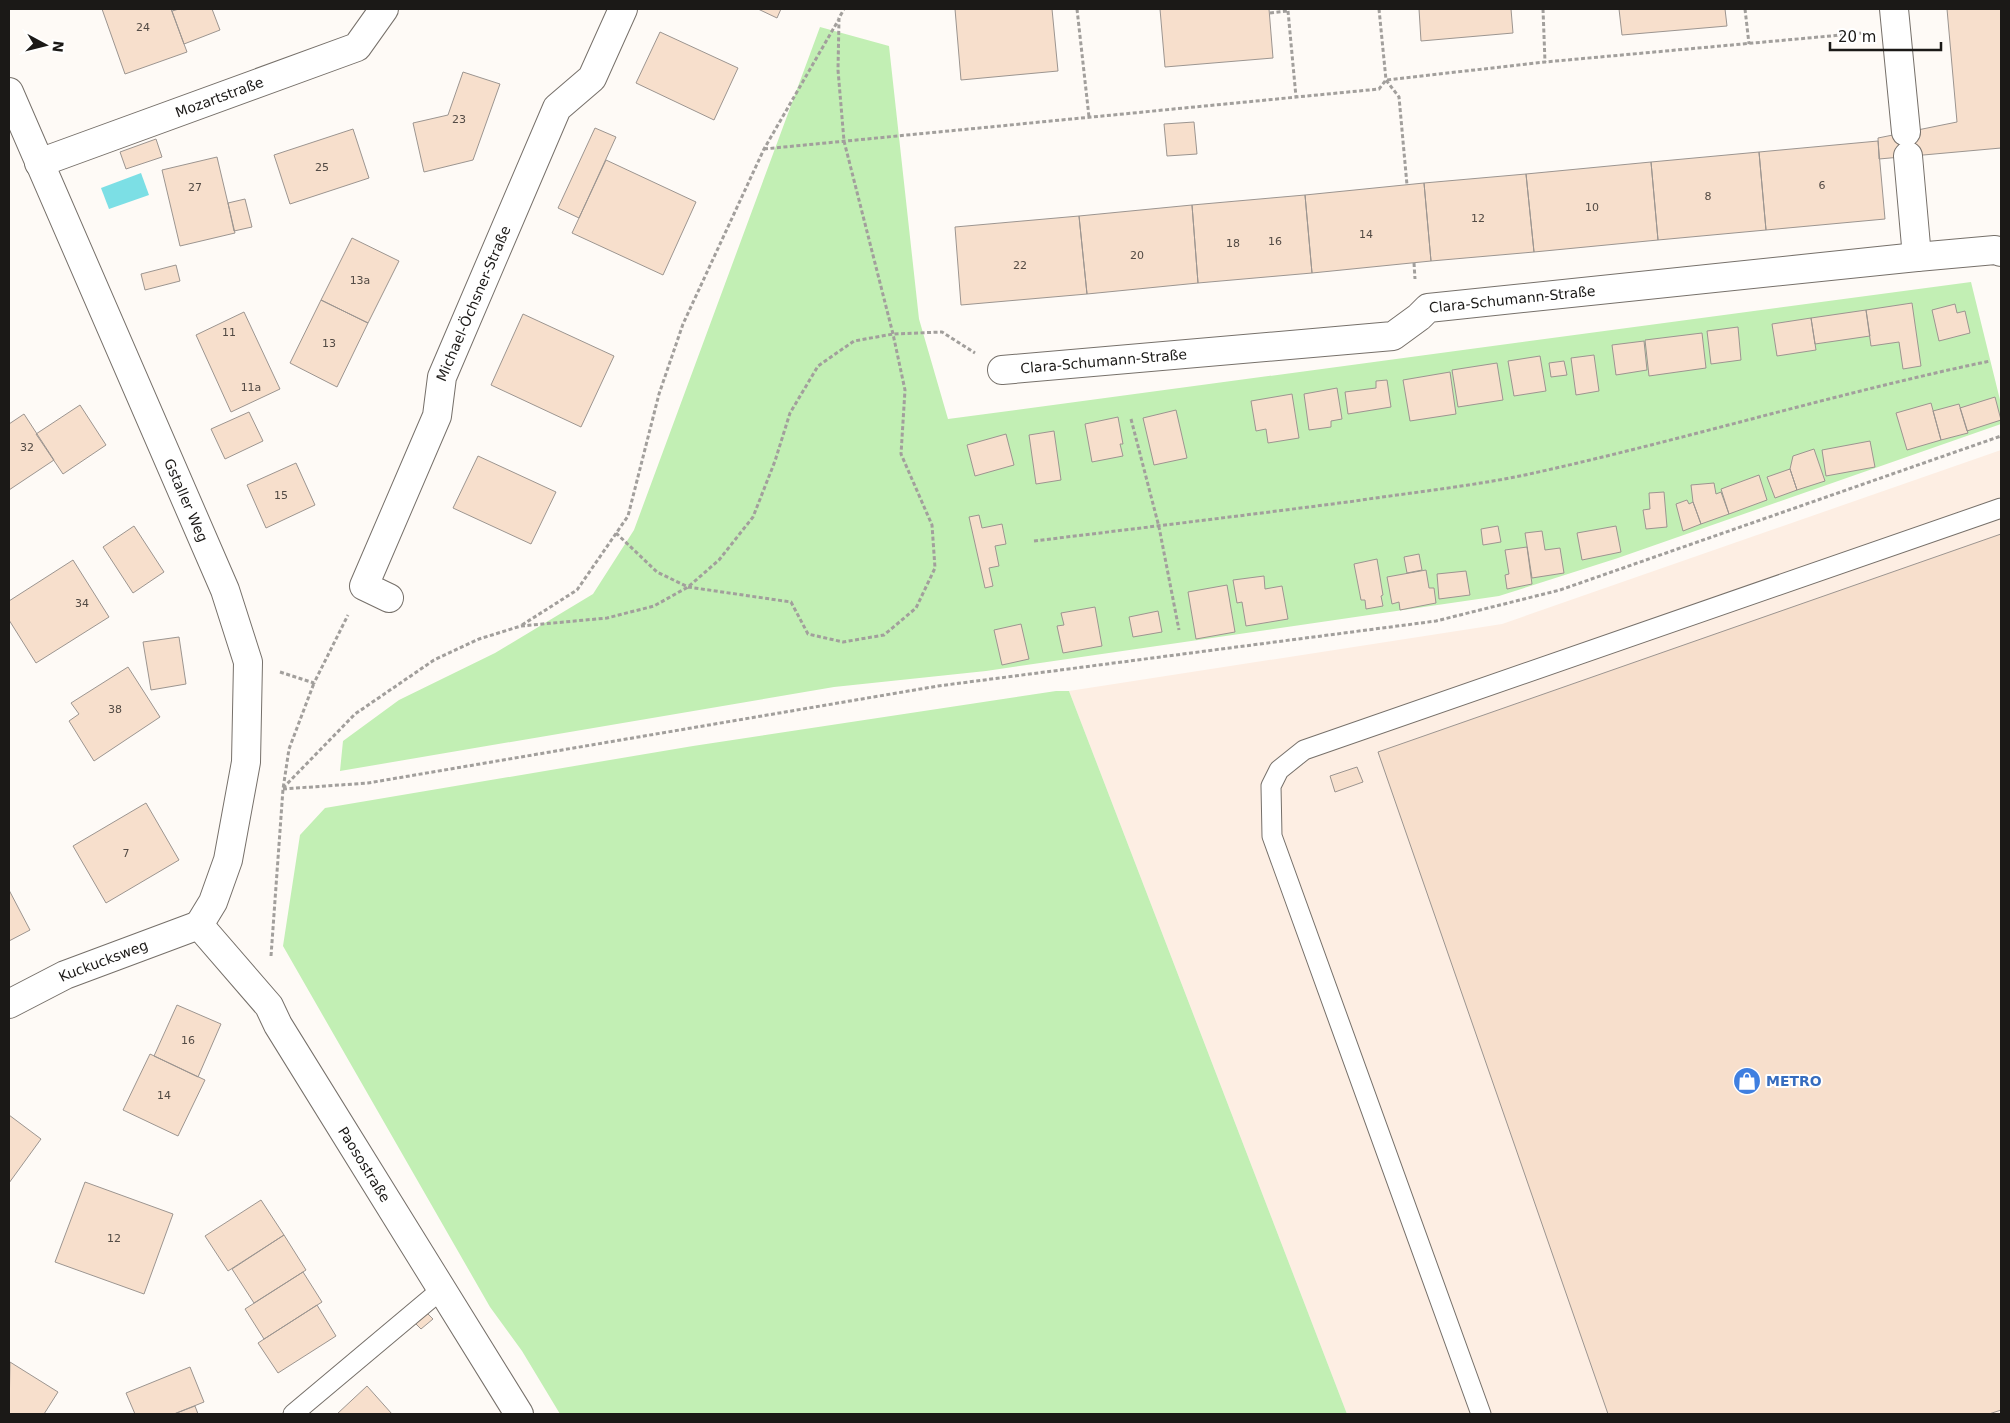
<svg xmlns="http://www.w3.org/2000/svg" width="2010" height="1423" font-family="'DejaVu Sans',sans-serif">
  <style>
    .built { fill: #fdeee3 }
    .green { fill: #c2efb4 }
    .water { fill: #7cdfe5 }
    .building { fill: #f7dfcc; stroke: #9c9590 }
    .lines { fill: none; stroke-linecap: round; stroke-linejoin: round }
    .lane-casing { stroke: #76706a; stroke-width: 21 }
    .street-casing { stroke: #76706a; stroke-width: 30 }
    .path { stroke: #a29f9c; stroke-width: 3; stroke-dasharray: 4 2.5; stroke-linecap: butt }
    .lane { stroke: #fff; stroke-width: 19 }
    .street { stroke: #fff; stroke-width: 28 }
    .labels { text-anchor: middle; stroke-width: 4; stroke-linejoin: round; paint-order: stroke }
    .number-label { font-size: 11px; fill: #524a44 }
    .street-label { font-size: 14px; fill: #1b1917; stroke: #fff }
    .shop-label { font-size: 14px; font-weight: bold; fill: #366cbe; stroke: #fff; text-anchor: start }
  </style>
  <rect width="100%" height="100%" fill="#fefaf6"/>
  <path class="built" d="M2001,450V1414H1347L1069,691L1502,624Z"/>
  <path class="green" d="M820,27L889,46L919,319L948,419L1971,282L2001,404V424L1618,558L1499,596L986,671L834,687L340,771L343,741L399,700L495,653L593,594L634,530Z
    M1056,691H1069L1347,1414H560L522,1351L490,1307L283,946L300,835L325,808L693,746Z"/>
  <path class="water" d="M141,173L149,195L109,209L101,188Z"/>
  <path class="building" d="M102,9H171L187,52L125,74Z
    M179,9H212L220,30L184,44L172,11Z
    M758,9H781L777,18Z
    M955,9H1052L1058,71L961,80Z
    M1160,9H1269L1273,58L1165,67Z
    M1419,9H1511L1513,33L1421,41Z
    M1619,9H1725L1727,26L1622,35Z
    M1947,9H2001V148L1879,159L1878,138L1957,122Z
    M660,32L738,68L714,120L636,83Z
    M463,72L500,84L473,160L424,172L413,123L448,115Z
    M1194,122L1197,154L1167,156L1164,124Z
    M595,128L616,137L579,218L558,208Z
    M353,129L369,178L290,204L274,155Z
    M156,139L162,157L126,169L120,152Z
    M1878,141L1885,219L1766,230L1759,152Z
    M1759,152L1766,230L1658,240L1651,162Z
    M217,157L235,233L180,246L162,170Z
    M606,160L696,202L663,275L572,233Z
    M1651,162L1658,240L1534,252L1526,174Z
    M1526,174L1534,252L1431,261L1424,183Z
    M1424,183L1431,261L1312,273L1305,195Z
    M1305,195L1312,273L1198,283L1192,205Z
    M245,199L252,227L234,231L228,203Z
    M1192,205L1198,283L1087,294L1079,216Z
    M1079,216L1087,294L961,305L955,227Z
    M352,238L399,261L368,323L321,300Z
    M176,265L180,281L145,290L141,274Z
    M321,300L368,323L337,387L290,363Z
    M1912,303L1921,366L1903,369L1899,342L1871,346L1866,310Z
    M1955,304L1957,313L1965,311L1970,333L1939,341L1932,310Z
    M1866,310L1870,336L1815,344L1811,318Z
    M244,312L280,389L231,412L196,335Z
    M523,314L614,356L581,427L491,385Z
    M1811,318L1816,350L1777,356L1772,324Z
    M1738,327L1741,360L1711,364L1707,331Z
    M1702,333L1706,368L1649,376L1645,340Z
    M1644,341L1647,370L1616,375L1612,345Z
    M1594,355L1599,391L1576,395L1571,358Z
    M1540,356L1546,391L1514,396L1508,361Z
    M1564,361L1567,375L1551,377L1549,363Z
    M1497,363L1503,400L1458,407L1452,370Z
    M1450,372L1456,414L1410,421L1403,380Z
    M1387,380L1391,407L1348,414L1345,392L1376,388V381Z
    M1337,388L1342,419L1331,421V427L1309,430L1304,394Z
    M1292,394L1299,438L1268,443L1266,429L1256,431L1251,401Z
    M1995,397L2001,420L1967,431L1960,408Z
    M1931,403L1941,440L1907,450L1896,413Z
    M1959,404L1968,433L1941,440L1933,411Z
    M80,405L106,445L63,474L36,434Z
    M1176,410L1187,458L1154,465L1143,418Z
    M249,412L263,441L225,459L211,429Z
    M24,414L54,460L9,490V424Z
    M1118,417L1123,444H1120L1123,456L1092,462L1085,424Z
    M1054,431L1061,480L1036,484L1029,435Z
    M1006,434L1014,465L975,476L967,445Z
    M1870,441L1875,467L1826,476L1822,450Z
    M1814,449L1825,481L1797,490L1790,469L1793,456Z
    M478,456L556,492L531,544L453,508Z
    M296,463L315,505L266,528L247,485Z
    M1790,469L1797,490L1775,498L1767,477Z
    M1759,475L1767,500L1729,514L1721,489Z
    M1714,483L1716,494L1721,492L1729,514L1701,524L1693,502L1691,485Z
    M1664,492L1667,527L1646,529L1643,510L1650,509L1649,493Z
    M1687,500L1689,504L1693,502L1701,524L1683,531L1676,504Z
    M979,515L982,528L1002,524L1006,544L995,546L999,566L989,568L993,586L985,588L969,517Z
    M134,526L164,572L133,593L103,547Z
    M1498,526L1501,542L1483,545L1481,529Z
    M1616,526L1621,552L1582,560L1577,533Z
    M1542,531L1545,550L1560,548L1564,573L1532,578L1525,533Z
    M2001,534V1410L1989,1414H1608L1378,752Z
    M1527,547L1532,584L1507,589L1505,575L1509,574L1505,550Z
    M1419,554L1422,570L1407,573L1404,557Z
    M1377,559L1383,595L1381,596L1383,606L1366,609L1365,600H1361L1354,564Z
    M73,560L109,617L36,663L9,620V601Z
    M1426,570L1429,588H1434L1436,603L1400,610L1399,602L1392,604L1387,577Z
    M1466,571L1470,595L1439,599L1437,574Z
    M1264,576L1265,589L1282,586L1288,619L1246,626L1242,602L1237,603L1233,580Z
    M1227,585L1235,632L1196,639L1188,592Z
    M1095,607L1102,646L1063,653L1057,626L1064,625L1061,613Z
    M1158,611L1162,632L1133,637L1129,617Z
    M1021,624L1029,659L1002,665L994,630Z
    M179,637L186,684L151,690L143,642Z
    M128,667L160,717L94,761L69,721L79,714L71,703Z
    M1357,767L1363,782L1335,792L1330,776Z
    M146,803L179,860L106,903L73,846Z
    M9,890L30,930L9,941Z
    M177,1005L221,1024L198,1077L154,1056Z
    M150,1054L205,1080L178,1136L123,1110Z
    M9,1115L41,1139L9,1183Z
    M85,1182L173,1214L144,1294L55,1262Z
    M261,1200L284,1235L228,1271L205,1236Z
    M284,1235L306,1270L254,1303L232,1269Z
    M303,1272L322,1302L264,1339L245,1309Z
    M317,1305L336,1336L278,1373L258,1343Z
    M426,1312L433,1319L421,1329L414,1322Z
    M10,1362L58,1392L44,1414H9Z
    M190,1367L204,1402L174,1414H135L126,1393Z
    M367,1386L392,1414H337Z
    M195,1406L198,1414H174Z"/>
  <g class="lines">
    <g class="lane-casing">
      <path id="lane" d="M293,1414L442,1289
        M1481,1414L1272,836L1271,786L1279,770L1304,750L2001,508"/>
    </g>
    <g class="street-casing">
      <g id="street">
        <path d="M1894,9L1906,132"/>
        <path id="s1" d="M9,92L225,590L248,662L246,762L228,860L213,902L199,925"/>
        <path d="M1908,156L1917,257"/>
        <path id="s2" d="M39,163L357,47L384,9"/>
        <path id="s3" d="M1002,370L1393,336L1419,317L1428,308L1917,257L1995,250L2001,252"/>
        <path id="s4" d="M389,598L364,586L437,416L442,377L557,108L592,78L623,9"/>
        <path id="s5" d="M199,925L269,1006L278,1025L519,1414"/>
        <path id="s6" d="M9,1004L65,975L199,925"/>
      </g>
    </g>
    <path class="path" d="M1077,9L1089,117
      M1379,9L1386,80L1399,97L1407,185
      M1543,9L1545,62
      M1745,9L1749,44
      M1288,11L1296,97
      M1270,13L1288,11V9
      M764,149L1379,89L1386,80L1545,62L1863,33
      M1414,263L1415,279
      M1131,419L1159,527L1179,630
      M616,533L657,572L688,587L791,602L808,634L843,642L884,635L916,608L935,568L932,525L901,454L905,390L893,334L844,141L838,70L839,18L844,9
      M1034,541C1141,528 1248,515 1355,501C1414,492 1475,486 1534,473C1687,439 1837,393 1990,361
      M522,625L577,590L628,516L659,394L683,324L764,149L839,19
      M280,672L314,683L348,615
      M283,788L355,714L434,660L479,639L521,626L607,618L654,606L688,587L719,560L753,517L775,461L790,413L818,366L854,341L893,334L942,332L975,353
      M283,789L368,783L938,686L1436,621L1560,590L2001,436
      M271,956L283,789L289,749L314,683"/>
    <use href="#lane" class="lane"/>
    <use href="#street" class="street"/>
  </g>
  <defs>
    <g id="shop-disc" transform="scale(1.4375)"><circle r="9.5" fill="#3f7fe0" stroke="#fff"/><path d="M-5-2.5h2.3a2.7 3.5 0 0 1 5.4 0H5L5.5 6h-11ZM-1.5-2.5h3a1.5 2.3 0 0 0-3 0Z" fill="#fff"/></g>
  </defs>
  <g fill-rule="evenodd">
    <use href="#shop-disc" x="1747" y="1081"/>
  </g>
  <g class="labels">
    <g class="number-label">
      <text x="143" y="31">24</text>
      <text x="459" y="123">23</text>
      <text x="322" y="171">25</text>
      <text x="1822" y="189">6</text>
      <text x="195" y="191">27</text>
      <text x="1708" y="200">8</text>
      <text x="1592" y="211">10</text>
      <text x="1478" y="222">12</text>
      <text x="1366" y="238">14</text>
      <text x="1275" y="245">16</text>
      <text x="1233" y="247">18</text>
      <text x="1137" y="259">20</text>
      <text x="1020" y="269">22</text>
      <text x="360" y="284">13a</text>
      <text x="229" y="336">11</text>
      <text x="329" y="347">13</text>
      <text x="251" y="391">11a</text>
      <text x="27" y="451">32</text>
      <text x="281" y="499">15</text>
      <text x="82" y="607">34</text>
      <text x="115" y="713">38</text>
      <text x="126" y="857">7</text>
      <text x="188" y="1044">16</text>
      <text x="164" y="1099">14</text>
      <text x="114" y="1242">12</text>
    </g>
    <g class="street-label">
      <text dy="5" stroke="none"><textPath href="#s2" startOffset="192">Mozartstraße</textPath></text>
      <text dy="5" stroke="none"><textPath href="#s3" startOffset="522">Clara-Schumann-Straße</textPath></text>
      <text dy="5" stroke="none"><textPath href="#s4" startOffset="332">Michael-Öchsner-Straße</textPath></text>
      <text dy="5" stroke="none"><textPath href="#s3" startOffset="102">Clara-Schumann-Straße</textPath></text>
      <text dy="5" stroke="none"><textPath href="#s1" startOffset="445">Gstaller Weg</textPath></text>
      <text dy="5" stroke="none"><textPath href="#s6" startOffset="104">Kuckucksweg</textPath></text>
      <text dy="5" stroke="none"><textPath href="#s5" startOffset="292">Paosostraße</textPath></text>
    </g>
    <g class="shop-label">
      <text x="1766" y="1086">METRO</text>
    </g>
  </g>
  <rect width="2010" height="1423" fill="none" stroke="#1b1917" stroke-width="20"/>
  <g transform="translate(45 45) rotate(97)" stroke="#ffffff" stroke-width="4" paint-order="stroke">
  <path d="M0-4L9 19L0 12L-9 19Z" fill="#1b1917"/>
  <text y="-8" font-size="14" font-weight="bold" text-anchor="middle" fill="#1b1917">N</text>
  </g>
  <path d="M1830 42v8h111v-8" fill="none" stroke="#1b1917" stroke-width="2.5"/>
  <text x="1838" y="42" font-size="15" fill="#1b1917" stroke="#ffffff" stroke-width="4" paint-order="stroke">20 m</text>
</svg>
